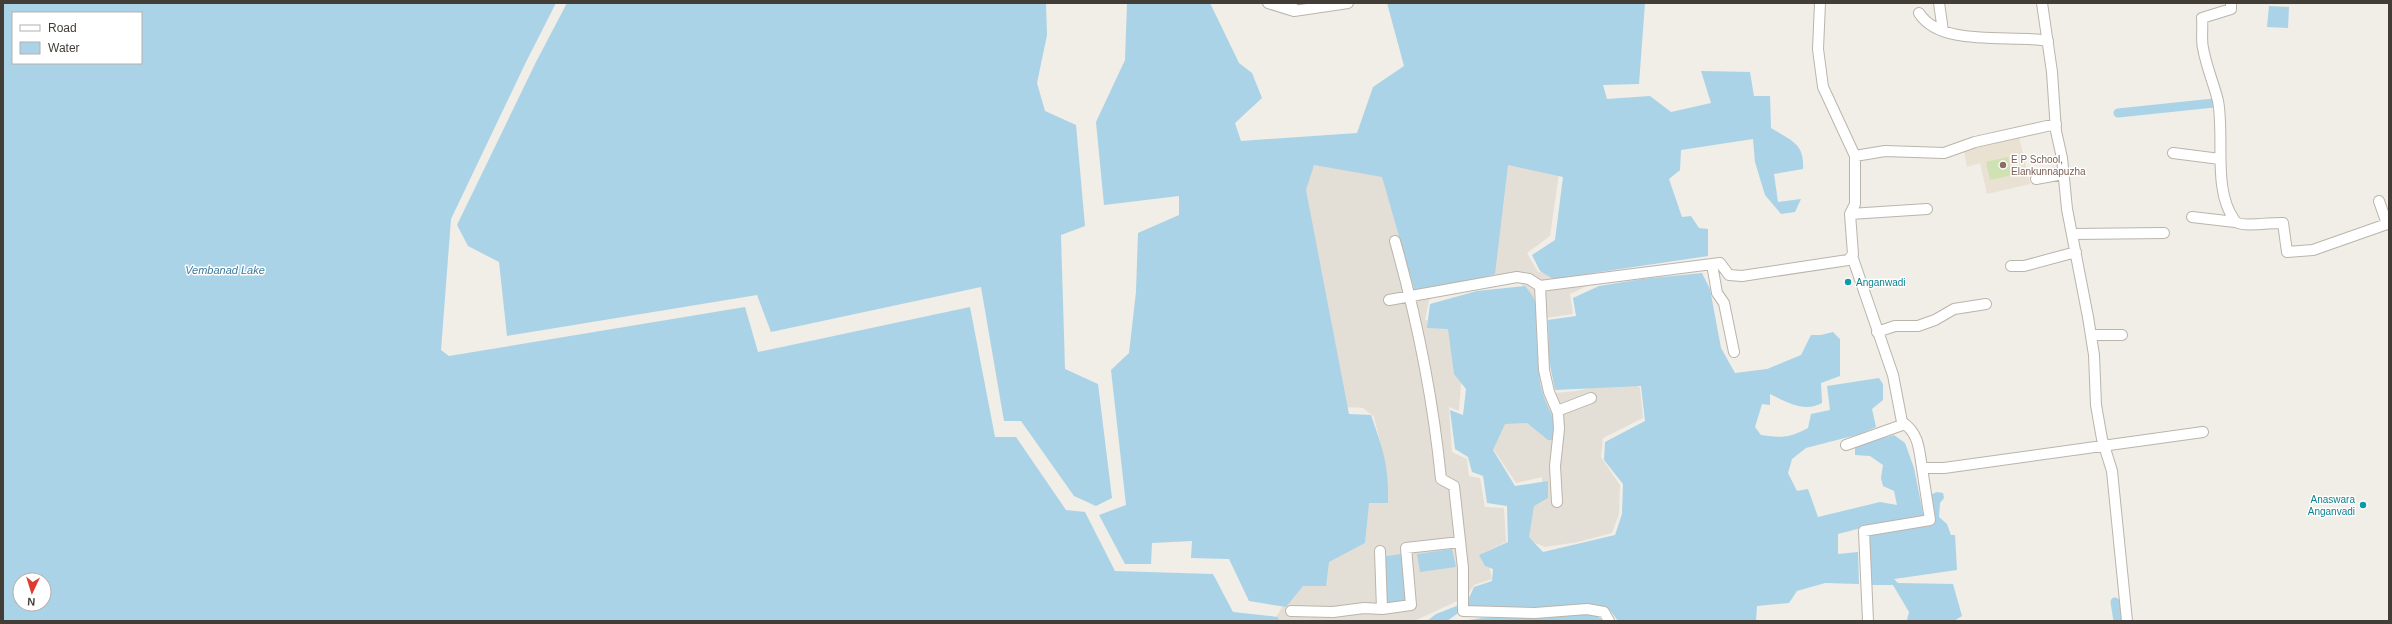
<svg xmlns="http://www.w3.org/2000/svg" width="2392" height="624" font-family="Helvetica,sans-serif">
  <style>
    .residential { fill: #e4dfd6 }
    .education { fill: #e9e1d2 }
    .green { fill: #d0e1b4 }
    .water { fill: #aad3e7; fill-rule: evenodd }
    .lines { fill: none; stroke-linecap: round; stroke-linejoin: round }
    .canal { stroke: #aad3e7; stroke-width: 9 }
    .minor-casing { stroke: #bbb4ab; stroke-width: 12 }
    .minor { stroke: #fff; stroke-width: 10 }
    .education-dot { fill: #8d6e63; stroke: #fff; stroke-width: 1.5 }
    .culture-dot { fill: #0f9aa8; stroke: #fff; stroke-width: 1.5 }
    .labels { text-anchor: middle; stroke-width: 3; stroke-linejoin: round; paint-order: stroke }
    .education-label { font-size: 10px; fill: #785e54; stroke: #fff; text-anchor: start }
    .culture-label { font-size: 10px; fill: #0d838f; stroke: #fff; text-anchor: start }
    .water-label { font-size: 11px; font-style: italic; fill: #3b7a9b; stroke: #fff }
  </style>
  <rect width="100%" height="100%" fill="#f1ede7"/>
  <path class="residential" d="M1319,159L1505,162L1559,173L1550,236L1527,253L1538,272L1552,273L1594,267L1596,282L1570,294L1573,314L1545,318L1546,360L1554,393L1576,391L1630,380L1640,388L1643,418L1603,438L1601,457L1620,485L1619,514L1612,533L1578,542L1545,547L1533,542L1525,534L1524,512L1542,494V477L1516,483L1492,447L1499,424L1538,391L1530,293L1520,283L1496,284L1440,294L1429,300L1425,320L1455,323L1462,372L1459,411L1449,407L1452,452L1467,459L1469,476L1480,478L1485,507L1504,508L1506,542L1483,553L1488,561L1492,579L1474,585L1466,597L1414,621H1274L1289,595L1362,498L1383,486L1380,442L1374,417L1363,408L1345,407L1302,189L1305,167Z"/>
  <path class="education" d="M2019,137L2030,184L1987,194L1980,163L1967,167L1964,151Z"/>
  <path class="green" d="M2008,157L2012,175L1990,180L1986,162Z"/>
  <path class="water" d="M3,3H556L526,62L451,219L441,350L449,356L745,307L758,352L970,307L995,437H1016L1066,510L1085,512L1115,571L1213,574L1233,612L1278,617L1279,621H3ZM13,13H141V63H13ZM20,580H44V604H20Z
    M567,3H1046L1047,35L1037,83L1045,111L1076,125L1085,226L1061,235L1065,369L1098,384L1112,498L1096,506L1074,496L1021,421H1004L981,287L771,332L757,295L507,336L499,262L468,246L457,225L536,62Z
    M1127,3H1210L1239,63L1252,73L1262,98L1235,123L1241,141L1357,133L1373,87L1404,66L1387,3H1645L1639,84L1603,85L1607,99L1650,96L1671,112L1711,103L1701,71L1750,72L1754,96H1770L1771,128C1790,140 1805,143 1803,169L1774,174L1778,202L1801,199L1795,212L1781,214L1765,195L1755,162L1753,139L1681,150L1680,170L1669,179L1682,217L1691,216L1699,228L1708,229V256L1553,279L1540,271L1532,255L1555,240L1563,177L1508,165L1495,274L1416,295L1382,177L1314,165L1306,190L1349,414L1371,415C1383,450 1389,465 1388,503H1369L1365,543L1329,562L1326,586H1303L1286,607L1249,601L1229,559L1191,558L1192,541L1152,543L1151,564H1125L1099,515L1126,505L1111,370L1129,353L1136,292L1138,233L1179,215V196L1104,205L1096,122L1125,60Z
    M2269,6L2289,7L2288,28L2267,27Z
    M1702,273L1710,289L1721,348L1735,373L1767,369L1801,355L1811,335H1821L1833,332L1840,339V376L1821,383L1822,403C1804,413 1786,402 1770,394V405L1762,404L1755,427L1761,435C1781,438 1790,438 1808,428L1811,414L1830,410L1827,386L1879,378L1883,384V400L1872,409L1876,427L1860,434L1806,448L1792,459L1788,473L1797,491L1808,489L1818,517L1880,502L1897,505L1894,491L1883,486L1881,478L1883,465L1870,456L1855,455V446L1894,435L1905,443L1914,468L1924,518L1884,522L1838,534V554L1858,552L1859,584L1825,583L1797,591L1789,603L1757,606L1756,621H1618L1609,609L1596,606L1469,610V598L1474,587L1492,581L1493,569L1485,566L1479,555L1508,542L1507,506L1487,503L1483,476L1472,472L1468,457L1455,449L1450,410L1463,415L1466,389L1454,374L1448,329L1427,328L1430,304L1477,291L1525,286C1528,290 1532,294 1534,299C1543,319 1534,365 1542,391C1548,412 1556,415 1557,440H1548L1527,423L1505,424L1493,450L1515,486L1548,481V498L1534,506L1529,537L1543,552L1615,535L1622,514L1623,484L1604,460L1605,442L1645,421L1641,386L1555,390L1549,360L1548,320L1576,316L1573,298L1599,286L1642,279Z
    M1937,492L1943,493L1944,498L1940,503L1939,517L1947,524L1951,535H1955L1957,570L1894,579L1898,583L1953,584L1962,616L1954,621H1902L1907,620L1909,612L1893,585H1868L1866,534L1929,526L1933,522L1928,496Z
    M1452,549L1456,567L1420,572L1417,554Z
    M1401,554L1408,602L1388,605L1380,557Z
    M1459,605L1461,611L1447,621H1427L1436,614Z
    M1582,615H1596L1603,621H1462L1482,618Z"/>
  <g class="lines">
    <path class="canal" d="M2118,113L2214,103
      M2115,602L2118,621"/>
    <g class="minor-casing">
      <path id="minor" d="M1268,3L1294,11
        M1291,3L1294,11L1348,3
        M1939,3L1943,31
        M2042,3L2052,72L2056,131L2062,158L2067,209L2088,317L2094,355L2096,405L2102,439L2112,471L2127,621
        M2231,3V9L2202,18C2203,28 2201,39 2203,48C2206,66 2214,84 2218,101C2225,138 2212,190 2235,221C2240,228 2273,222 2283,223L2287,252L2313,250L2387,224L2379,201
        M1919,13C1941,48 2011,34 2048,41
        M2173,153L2220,159
        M1855,156L1885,151L1944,153L1975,142L2056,124
        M2036,179L2063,174
        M1850,214L1927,209
        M2192,217L2235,222
        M2073,234L2164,233
        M1395,241C1417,319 1433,398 1441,479L1454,486L1463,568V611L1535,613L1587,609L1604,612L1609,621
        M1852,256L1893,375L1902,422C1919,433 1919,449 1922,468H1944L2203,432
        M1712,264L1717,293L1724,303L1734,352
        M2011,266H2024L2076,252
        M1540,286L1544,370L1549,392L1558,413L1559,429L1555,466L1557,502
        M1389,300L1517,277L1529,279L1540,286L1720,263L1729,275L1742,276L1848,260L1853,254L1850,214L1855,204V156L1823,87L1818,49L1820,3
        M1877,332L1895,326H1918L1935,320L1954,309L1986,304
        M2091,335H2122
        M1557,411L1591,398
        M1846,445L1905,424
        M1380,551L1382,609L1411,605L1406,548L1460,542
        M1291,611L1333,612L1364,608L1382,609
        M1868,621L1864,531L1930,520L1922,468"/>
    </g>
    <use href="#minor" class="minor"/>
  </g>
  <circle class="education-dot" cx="2003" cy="165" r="4"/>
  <g class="culture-dot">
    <circle cx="1848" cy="282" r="4"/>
    <circle cx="2363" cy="505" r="4"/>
  </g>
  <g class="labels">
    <g class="education-label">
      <text x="2011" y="163">E P School,<tspan x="2011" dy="12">Elankunnapuzha</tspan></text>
    </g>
    <g class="culture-label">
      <text x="1856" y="286">Anganwadi</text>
      <text x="2355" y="503" text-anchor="end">Anaswara<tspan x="2355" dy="12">Anganvadi</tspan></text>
    </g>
    <g class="water-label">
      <text x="225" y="274">Vembanad Lake</text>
    </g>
  </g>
  <rect width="2392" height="624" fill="none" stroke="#433d37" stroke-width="8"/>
  <rect x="12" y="12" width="130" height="52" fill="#ffffff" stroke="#b4b1af"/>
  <rect x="20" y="25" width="20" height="6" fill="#ffffff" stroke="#b4b1af"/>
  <text x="48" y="32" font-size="12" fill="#433d37">Road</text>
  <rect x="20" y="42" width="20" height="12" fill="#aad3e7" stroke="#b4b1af"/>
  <text x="48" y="52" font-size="12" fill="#433d37">Water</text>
  <g transform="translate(32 592) rotate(184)"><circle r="19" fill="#ffffff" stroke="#b4b1af"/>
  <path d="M0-3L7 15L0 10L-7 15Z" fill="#df3c30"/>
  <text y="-6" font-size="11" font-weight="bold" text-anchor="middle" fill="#433d37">N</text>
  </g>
</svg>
